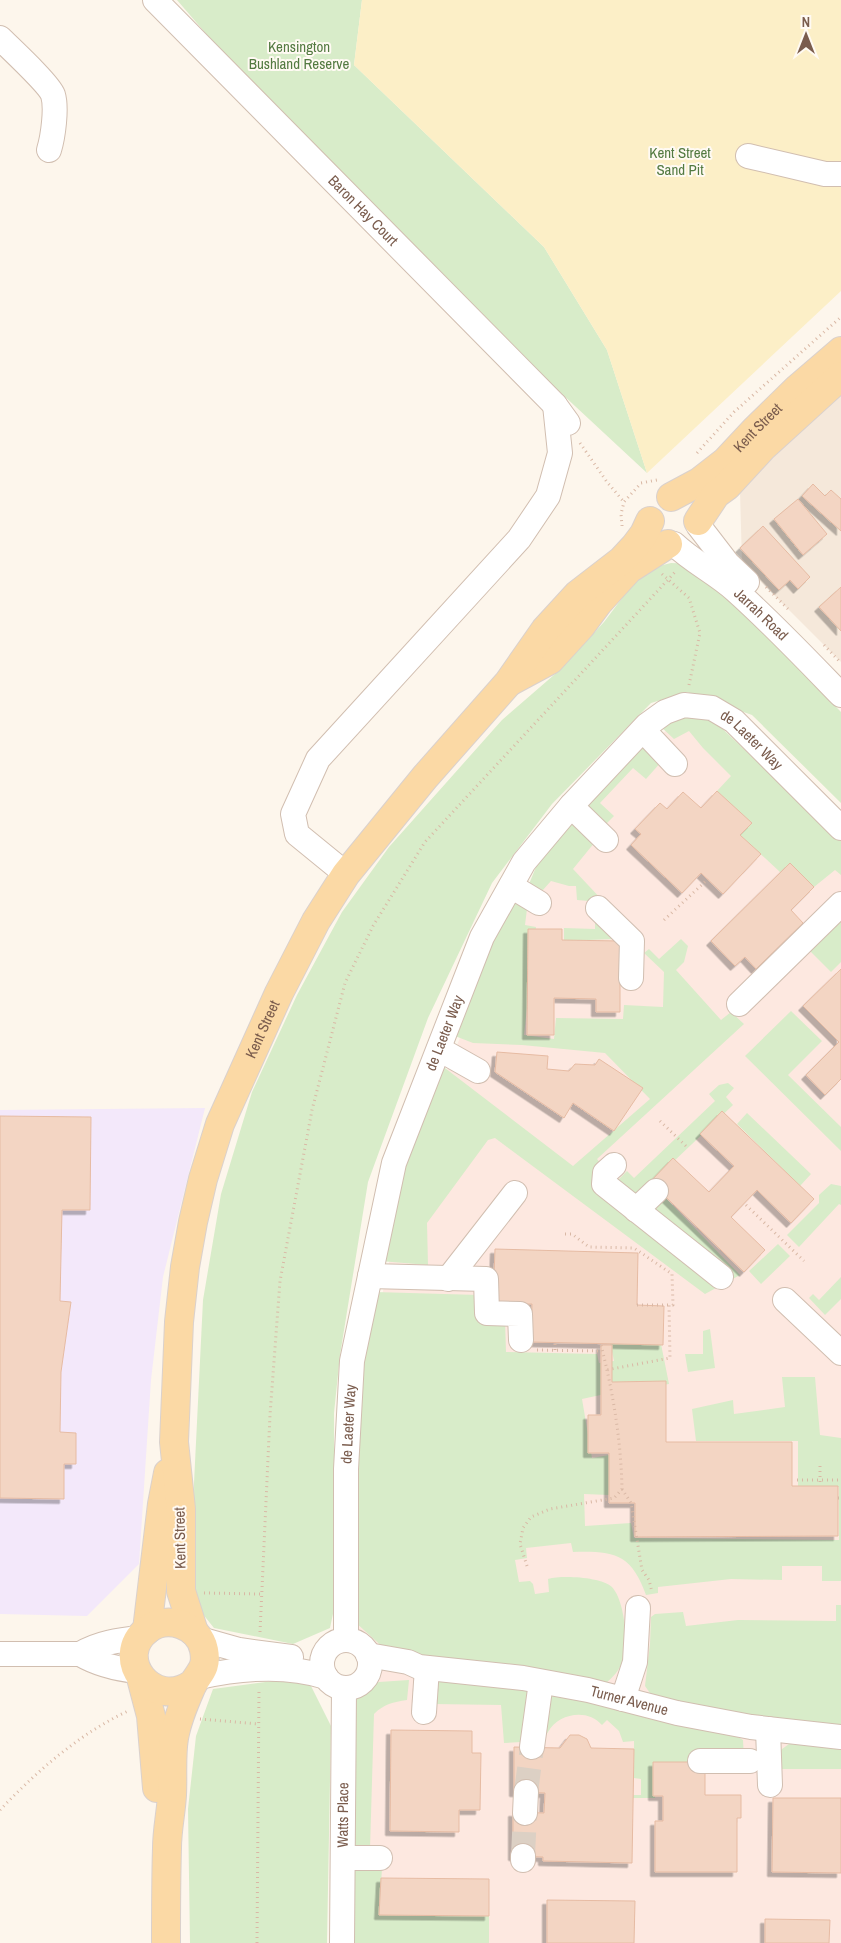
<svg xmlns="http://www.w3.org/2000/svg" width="841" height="1943" font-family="'Archivo Narrow',sans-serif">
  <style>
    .residential { fill: #f5e8da }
    .commercial { fill: #fde8e0 }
    .education { fill: #f3e8fa }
    .green { fill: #d8ecc9 }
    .sand { fill: #fcefc7 }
    .building { fill: #f3d5c3; stroke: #e6bba3; filter: url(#shadow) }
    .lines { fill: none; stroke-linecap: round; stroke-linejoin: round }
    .minor-tunnel { stroke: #dcd0c4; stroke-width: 24; stroke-dasharray: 24 12; stroke-linecap: butt }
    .minor-casing { stroke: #d1beb0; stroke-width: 26 }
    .major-casing { stroke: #dad1cd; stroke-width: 30 }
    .path { stroke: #d9b8a5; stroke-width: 3; stroke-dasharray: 1 4; stroke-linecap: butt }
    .minor { stroke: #fff; stroke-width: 24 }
    .major { stroke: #fbd9a5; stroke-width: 28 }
    .labels { text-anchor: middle; stroke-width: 4; stroke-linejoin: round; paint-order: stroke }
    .park-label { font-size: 15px; fill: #537a41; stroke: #fffaf3 }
    .street-label { font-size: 15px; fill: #7a5c4d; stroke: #fffaf3 }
  </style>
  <defs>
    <filter id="shadow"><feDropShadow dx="-4.5" dy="4.5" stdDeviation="0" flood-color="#0004"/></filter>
  </defs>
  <rect width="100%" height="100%" fill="#fdf6ec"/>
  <path class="residential" d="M841,390V662L742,563L740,491Z"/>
  <path class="commercial" d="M685,721L841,851V1943H358L359,1638L362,1470L368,1363L409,1167L497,944L537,871L658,737L672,726Z"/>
  <path class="education" d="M205,1108L163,1277L151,1380L139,1564L87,1616L0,1614V1110Z"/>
  <path class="green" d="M177,0H362L354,65L544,247L607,350L647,473L332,180Z
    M671,563L697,564L841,712V803L752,715L687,692L651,703L552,804L492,883L428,1018L368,1182L340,1355L334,1413V1609L330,1628L293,1644L214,1628L202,1613L197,1601L195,1578L194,1483L203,1300L221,1194L252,1092L297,995L342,912L389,847L502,720L562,668L604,622L635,581L655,567Z
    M680,716L710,717L841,841V875L835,870L814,887L790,863L780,872L740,835L751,824L717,791L731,776L703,748L689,731L674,739L660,726Z
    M641,742L662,761L646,779L633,768L600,803L614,816L604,826L582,807Z
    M573,820L595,842L573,869L603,901L601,902L577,900L576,886H569L551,881L542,891L529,884L536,867Z
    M512,902L527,909L525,925L536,927L524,1035L554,1039L556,1018L623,1019L624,1005L663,1007L664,972L644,953L649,949L659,959L681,939L688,946L684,962L676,970L721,1020L731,1012L744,1024L597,1159L616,1182L627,1171L634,1178L715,1101L709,1094L719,1085L728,1083L734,1088L726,1097L733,1105L651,1183L740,1275L705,1294L495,1138L488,1140L427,1223L428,1265L380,1261L399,1172L441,1065L573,1166L650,1099L605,1053L522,1045L473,1043L455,1036L488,947Z
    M841,917V962L831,972L808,949Z
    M595,922L613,939L564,941V928L595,929Z
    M791,1011L822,1041L788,1075L841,1127V1151L745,1056Z
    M747,1113L811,1174L800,1186L737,1124Z
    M831,1184L841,1186V1205L839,1204L799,1247L787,1235L819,1203V1195Z
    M778,1244L790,1256L761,1284L749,1271Z
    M841,1277V1299L825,1315L809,1298L813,1294L819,1300Z
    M375,1292L479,1295L505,1320L506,1352L597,1354L599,1363L614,1361L610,1342L661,1344L669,1384L619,1391L582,1399L592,1458L609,1455V1495L584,1494L585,1526L631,1523L634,1538L839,1540V1487L798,1486V1441H696L692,1409L733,1400L734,1414L785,1407L782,1377H815L820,1435L841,1438V1581H822V1566H782V1580L731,1579L658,1587V1593L646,1595C631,1554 615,1551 573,1552L571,1543L526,1548L527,1558L515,1560L519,1582L530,1581L533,1584L535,1594L549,1592L548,1579C562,1575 601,1577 612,1587C625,1601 629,1645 622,1662C619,1671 613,1677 606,1683L387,1651L354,1621L358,1444L363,1365Z
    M710,1329L715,1368L688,1372L685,1354H703V1331Z
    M836,1605H841V1729C778,1720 714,1711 652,1696L645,1686L650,1644L651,1617L655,1614L683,1612L686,1626L738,1620L836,1621Z
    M409,1680L407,1700C393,1702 384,1704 374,1714L370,1849H350L353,1706L363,1689L379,1682Z
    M435,1680L528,1688L521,1742L504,1743L501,1705L433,1704Z
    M273,1681L310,1684L331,1726L327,1943H190L188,1809L196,1736L213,1689Z
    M555,1693L695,1729L738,1737L743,1740L744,1758L696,1766H656L655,1798H633V1795H641V1779L634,1778V1741L623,1742L619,1731L607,1720L602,1725C588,1708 558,1713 548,1732C545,1736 544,1742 543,1747L551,1697Z
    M789,1744L841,1747V1769H779L778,1752Z
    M350,1868H382L379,1915L489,1916V1943H351Z"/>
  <path class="sand" d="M362,0H841V291L647,473L607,350L544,247L354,65Z"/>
  <path class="building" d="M813,484L825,496L831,490L841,499V531L802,496Z
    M798,499L827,534L803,555L774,519Z
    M763,526L810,577L798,589L790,580L779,590L740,548Z
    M841,587V631L819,607Z
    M717,791L752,823L740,835L761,854L723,894L701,873L682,893L631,845L641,834L635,829L660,803L667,809L683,792L701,808Z
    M790,863L814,887L791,910L803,923L756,969L745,957L735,966L711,941Z
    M528,929H562V940L620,941V1012H596V999L554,998V1035H527Z
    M841,969V1079L825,1095L806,1075L839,1042L803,1006Z
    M497,1052L548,1056L547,1069L569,1071L575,1064L595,1065L599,1059L643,1088L614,1131L573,1103L564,1118L495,1072Z
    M722,1111L814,1199L791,1223L757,1190L731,1217L765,1250L744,1272L650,1182L673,1158L709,1192L734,1166L700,1134Z
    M0,1116L91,1117L90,1210H62L60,1301L71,1302L61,1372L60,1432L76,1433V1464H64V1499L0,1498Z
    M495,1249L638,1253L637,1305L664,1306L663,1345L531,1342L532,1304H493Z
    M601,1345H612V1382L666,1381V1442H792V1486H838V1536L635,1537V1503H609V1453H588V1415H601Z
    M391,1730L472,1731V1753H481L480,1810H459V1832L390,1831Z
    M570,1735H579L587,1739L591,1748L634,1749L632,1863L543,1861V1857L513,1856V1812L544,1813L545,1793L514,1792V1747L560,1748Z
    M653,1762H705V1795H741V1818H737V1872H655V1821H663V1796H653Z
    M773,1798H841V1873L772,1872Z
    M381,1878L489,1879V1916L379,1915Z
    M547,1900L635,1901L634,1943H547Z
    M765,1919L830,1920L829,1943H765Z"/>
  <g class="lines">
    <path class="minor-tunnel" d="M526,1792L532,1747
      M523,1856L525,1813"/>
    <g class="minor-casing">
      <g id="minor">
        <path id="s1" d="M155,0L555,405L568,423"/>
        <path d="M0,38C11,49 49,84 53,95C57,108 53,137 49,150"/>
        <path d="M748,156L825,174H841"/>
        <path d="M698,525L728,564L747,582"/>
        <path id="s2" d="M674,544C693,562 716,573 735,590C772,623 806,659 841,695"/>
        <path d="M643,730L675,764"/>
        <path d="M571,806L606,840"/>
        <path d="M346,874L297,834L293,814L318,759L519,539L548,496L560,453L555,405"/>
        <path d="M511,886L539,903"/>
        <path d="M598,908L632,941L631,978"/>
        <path d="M739,1004L841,904"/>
        <path d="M439,1049L478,1071"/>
        <path d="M614,1165L605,1173L604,1184L721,1277"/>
        <path d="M636,1210L656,1191"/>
        <path d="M370,1276L486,1279L487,1313L520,1314L521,1340"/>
        <path d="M448,1279L515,1193"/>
        <path d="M785,1300L841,1353"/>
        <path d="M200,1639L239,1650L291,1657"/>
        <path id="s3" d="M346,1640V1469L352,1361L394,1163L482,937L524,862L571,806L647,725L665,712L684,705L712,708L734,721L841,828"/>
        <circle cx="346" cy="1664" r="24"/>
        <path d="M0,1654H80C97,1664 117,1669 137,1671"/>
        <path d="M80,1654C98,1643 119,1640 140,1638"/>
        <path id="s4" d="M368,1655L408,1662L419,1667L523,1678L588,1690L677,1713L751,1727L841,1737"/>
        <path d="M199,1677C240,1668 286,1664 326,1677"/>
        <path d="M623,1699L635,1662L638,1608"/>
        <path d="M424,1712L427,1668"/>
        <path d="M768,1729L770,1785"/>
        <path d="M532,1747L541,1682"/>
        <path d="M700,1761H750"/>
        <path d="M525,1813L526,1792"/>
        <path d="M523,1856V1860"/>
        <path d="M343,1858H380"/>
        <path id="s5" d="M342,1943L344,1688"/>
      </g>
    </g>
    <g class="major-casing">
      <g id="major">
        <path id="s6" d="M671,497L699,482L726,461L755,430L798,388L841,351"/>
        <path d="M698,521L716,494L727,486L762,448L841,376"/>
        <path d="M511,681L550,660L581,626L598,603L629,569L668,544"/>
        <path d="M147,1630L162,1504L168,1473"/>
        <path id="s7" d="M194,1632L181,1591V1509L174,1442L179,1322L185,1267L193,1222L203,1179L220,1124L279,993L316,921L346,874L425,777L508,683L545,630L578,594L622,560L635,546L644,534L650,521"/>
        <path d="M141,1678L151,1716L157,1788"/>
        <path d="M166,1943C166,1911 166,1880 167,1848C167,1830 171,1813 172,1795C173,1776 171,1756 174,1738C177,1720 184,1704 191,1688C197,1673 208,1671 204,1650C199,1625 167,1614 147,1630C112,1658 153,1711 192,1684"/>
      </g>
    </g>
    <path class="path" d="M580,443L607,482L624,502
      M697,453L734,412L841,317
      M622,526L621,514L624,502L641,483L657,480
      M662,574L689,598L700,633L689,685
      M766,587L788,609
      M824,645L841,663
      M664,920L708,879
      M660,1121L688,1148
      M746,1205L804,1261
      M565,1234H572L589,1247L634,1248L672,1274L673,1305H669L670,1358L606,1370
      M637,1305H669
      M537,1350L602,1351
      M555,1350V1342
      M820,1466V1486
      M797,1480H841
      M622,1489L631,1503L642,1570L649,1580L652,1592
      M838,1498H841
      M527,1566L520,1544L523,1528L531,1517L550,1509L614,1498L622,1489C621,1440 613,1392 601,1345
      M204,1593L261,1594
      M260,1632L270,1415L280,1281L312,1110L345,983L373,926L425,842L676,571
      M200,1719L259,1724
      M0,1810C37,1771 79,1734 128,1711
      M257,1943L259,1689"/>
    <use href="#minor" class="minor"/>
    <use href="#major" class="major"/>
  </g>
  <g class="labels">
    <g class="park-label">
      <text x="299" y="52">Kensington<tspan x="299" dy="17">Bushland Reserve</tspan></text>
      <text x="680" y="158">Kent Street<tspan x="680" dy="17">Sand Pit</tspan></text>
    </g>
    <g class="street-label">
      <text dy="5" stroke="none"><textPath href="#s1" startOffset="296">Baron Hay Court</textPath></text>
      <text dy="5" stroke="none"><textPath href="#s6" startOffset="112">Kent Street</textPath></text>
      <text dy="5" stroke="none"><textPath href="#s2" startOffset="112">Jarrah Road</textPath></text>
      <text dy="5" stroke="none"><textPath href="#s3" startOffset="1116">de Laeter Way</textPath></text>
      <text dy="5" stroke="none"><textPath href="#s7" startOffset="619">Kent Street</textPath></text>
      <text dy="5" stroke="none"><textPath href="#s3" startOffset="621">de Laeter Way</textPath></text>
      <text dy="5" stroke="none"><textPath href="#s3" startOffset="216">de Laeter Way</textPath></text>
      <text transform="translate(180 1538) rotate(-91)" y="5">Kent Street</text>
      <text dy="5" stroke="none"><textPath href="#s4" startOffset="266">Turner Avenue</textPath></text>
      <text dy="5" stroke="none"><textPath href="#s5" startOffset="128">Watts Place</textPath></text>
    </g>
  </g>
  <g transform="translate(806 35)" stroke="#fffaf3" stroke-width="4" paint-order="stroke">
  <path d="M0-4L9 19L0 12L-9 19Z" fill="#7a5c4d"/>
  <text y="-8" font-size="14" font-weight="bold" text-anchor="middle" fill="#7a5c4d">N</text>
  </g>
</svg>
